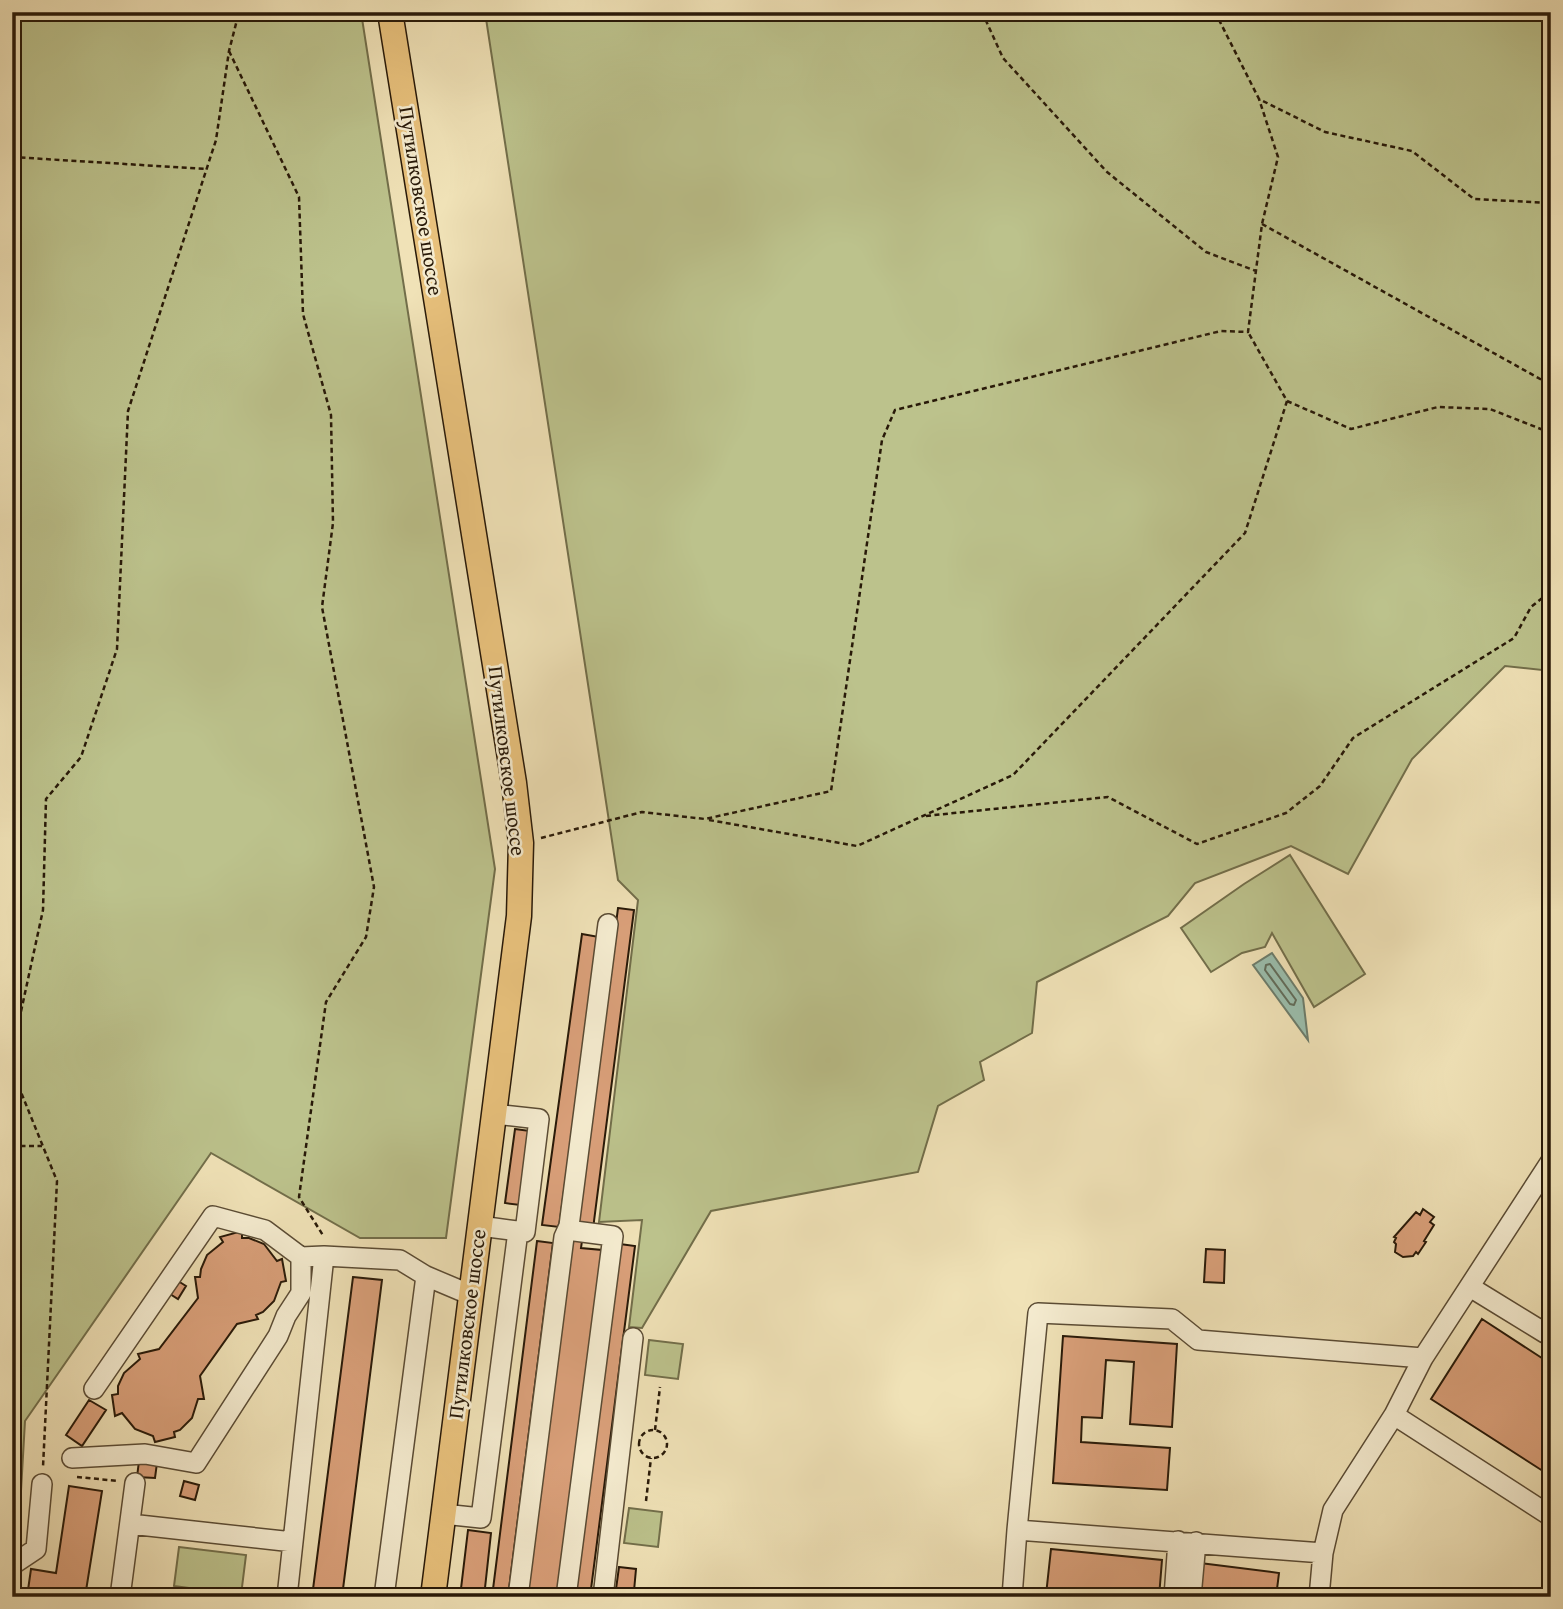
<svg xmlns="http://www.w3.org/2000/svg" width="1563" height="1609" font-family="'Gentium Book Plus',serif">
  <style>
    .green { fill: #bcc28c; stroke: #726e4a; stroke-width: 2 }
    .water { fill: #9abead; stroke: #6c7c6b; stroke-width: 2 }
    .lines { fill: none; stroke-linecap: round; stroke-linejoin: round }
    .shore { stroke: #616c5a; stroke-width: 2 }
    .building { fill: #daa07a; stroke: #281908; stroke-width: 2 }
    .minor-casing { stroke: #5a4b34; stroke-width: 22 }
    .major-casing { stroke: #281908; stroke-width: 27 }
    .path { stroke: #281908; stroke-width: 2.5; stroke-dasharray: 5 3.5; stroke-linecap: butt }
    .minor { stroke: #f5ecd0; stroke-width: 19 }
    .major { stroke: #e8c17c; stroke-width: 24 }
    .labels { text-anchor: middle; stroke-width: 5; stroke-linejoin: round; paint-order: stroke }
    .street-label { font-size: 21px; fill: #281908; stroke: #f5ecd0 }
  </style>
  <rect width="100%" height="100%" fill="#f0e2b7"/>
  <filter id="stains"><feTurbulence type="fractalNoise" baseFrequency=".00286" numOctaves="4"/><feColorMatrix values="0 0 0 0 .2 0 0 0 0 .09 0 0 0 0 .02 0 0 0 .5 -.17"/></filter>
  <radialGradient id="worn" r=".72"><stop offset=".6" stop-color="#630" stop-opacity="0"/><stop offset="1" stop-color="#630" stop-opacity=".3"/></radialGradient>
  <path class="green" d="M12,12H361L495,869L446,1238H360L211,1153L25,1421L17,1561L12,1563Z
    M485,12H1551V671L1505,666L1412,759L1348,874L1291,846L1195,883L1168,916L1037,982L1032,1033L980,1062L984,1080L938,1106L918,1172L711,1211L642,1328L629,1327L642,1220L599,1222L638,900L618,880Z
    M1290,855L1365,974L1314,1007L1272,933L1265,947L1242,953L1211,972L1181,928L1244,884Z
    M649,1340L683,1344L678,1379L645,1375Z
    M629,1508L662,1512L658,1547L624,1543Z
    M179,1547L246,1555L241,1595L174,1586Z"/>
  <path class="water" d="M1272,953L1303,998L1308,1040L1253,965Z"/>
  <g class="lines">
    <path class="shore" d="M1270,964L1296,1000L1294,1005L1290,1004L1265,970L1266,965Z"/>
  </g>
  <path class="building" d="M618,908L634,910L593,1229L577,1227Z
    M582,934L599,937L559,1227L542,1225Z
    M515,1129L530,1131L520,1205L505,1203Z
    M1423,1209L1434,1217L1430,1222L1434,1225L1424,1241L1426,1242L1418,1254L1416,1252L1413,1256L1403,1257L1395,1252L1396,1244L1394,1242L1396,1238L1394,1237L1416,1212L1420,1215Z
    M242,1231V1238H249L264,1244L277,1261L282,1259L286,1281L281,1282L274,1301L263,1312L256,1315L258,1319L237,1324L200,1376L204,1399H198L192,1418L180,1430L174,1432L175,1437L155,1442L153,1436L135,1429L122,1413L115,1416L112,1395L118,1394V1386L124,1373L140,1359L138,1354L159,1349L198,1298L195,1277H200L201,1269L207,1255L223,1242L220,1237Z
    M572,1240L582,1241L581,1248L602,1250L557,1597H527Z
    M537,1241L553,1243L508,1597H492Z
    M620,1244L635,1246L590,1597H575Z
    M1206,1249L1225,1250L1224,1283L1204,1282Z
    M353,1277L382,1280L342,1597H312Z
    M178,1281L186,1286L178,1299L170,1294Z
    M1482,1319L1551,1364V1466L1546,1473L1431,1399Z
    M1063,1336L1177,1344L1172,1427L1130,1424L1134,1362L1106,1360L1102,1418L1082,1417L1081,1442L1170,1448L1167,1490L1053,1483Z
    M89,1400L106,1410L82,1446L66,1435Z
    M139,1461L157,1463L155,1478L137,1477Z
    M184,1481L199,1485L195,1500L180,1496Z
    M69,1486L102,1491L85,1597H27L31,1569L56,1573Z
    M468,1530L491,1533L484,1597H460Z
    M1051,1549L1162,1560L1159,1597L1046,1595Z
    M1200,1563L1279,1573L1276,1597H1196Z
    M619,1567L636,1569L634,1591L616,1589Z"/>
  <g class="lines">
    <g class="minor-casing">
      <path id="minor" d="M480,1226L525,1232L539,1119L494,1114
        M1470,1287L1545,1333
        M94,1389L213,1216L265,1230L301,1257
        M1394,1415L1423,1358L1551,1161
        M72,1458L145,1454L196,1463L278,1336L286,1316L301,1293V1257L324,1256
        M443,1514L481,1518L518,1231
        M130,1524L293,1542
        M1323,1553L1017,1530L1038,1313L1172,1319L1198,1340L1423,1358
        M12,1565L36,1549L42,1484
        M120,1597L135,1483
        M287,1597L324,1256L400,1260L426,1276L471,1295
        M384,1597L426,1276
        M518,1597L564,1237L569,1226L608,924
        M566,1597L613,1236L567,1230
        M603,1597L633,1338
        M1012,1597L1017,1530
        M1174,1597L1178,1541
        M1191,1597L1196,1542
        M1319,1597L1323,1553L1333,1510L1394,1415L1549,1515"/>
    </g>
    <g class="major-casing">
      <path id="major" d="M390,12L514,783L521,843L519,916L433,1597"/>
    </g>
    <path class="path" d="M982,12L1003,58L1107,172L1206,252L1256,271
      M1215,12L1259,99L1325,132L1412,151L1474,199L1551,203
      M229,51L299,197L303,314L331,415L333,523L322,607L374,887L366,937L326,1002L299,1197L324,1237
      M12,157L206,169
      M1262,224L1551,385
      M1287,401L1351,429L1438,407L1490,409L1551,433
      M926,816L1108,797L1197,844L1286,813L1320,786L1353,738L1514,638L1531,607L1551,591
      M709,820L857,846L1013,775L1245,533L1287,401L1248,332
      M541,838L642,812L705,819L831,791L882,440L895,410L1221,331L1248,332L1262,224L1278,157L1259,99
      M12,1011L20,1018
      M12,1053L43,910L46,799L81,757L117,649L128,411L216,140L229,51L239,12
      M12,1070L57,1181L43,1467
      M12,1146H42
      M655,1430L660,1387
      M639 1444a14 14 0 1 1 28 0a14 14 0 1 1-28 0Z
      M77,1477L119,1481
      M646,1501L651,1458"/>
    <use href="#minor" class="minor"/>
    <use href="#major" class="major"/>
  </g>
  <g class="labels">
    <g class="street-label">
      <text transform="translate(421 201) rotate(81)" y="7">Путилковское шоссе</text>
      <text transform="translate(507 761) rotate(83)" y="7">Путилковское шоссе</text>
      <text transform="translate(467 1324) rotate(-83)" y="7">Путилковское шоссе</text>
    </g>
  </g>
  <rect width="1563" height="1609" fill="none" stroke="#f0e2b7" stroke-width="42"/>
  <rect x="14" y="14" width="1535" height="1581" fill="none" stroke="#281908" stroke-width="3.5"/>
  <rect x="21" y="21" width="1521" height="1567" fill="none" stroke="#281908" stroke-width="2"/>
  <rect width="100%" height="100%" filter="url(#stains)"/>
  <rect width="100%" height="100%" fill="url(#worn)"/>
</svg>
